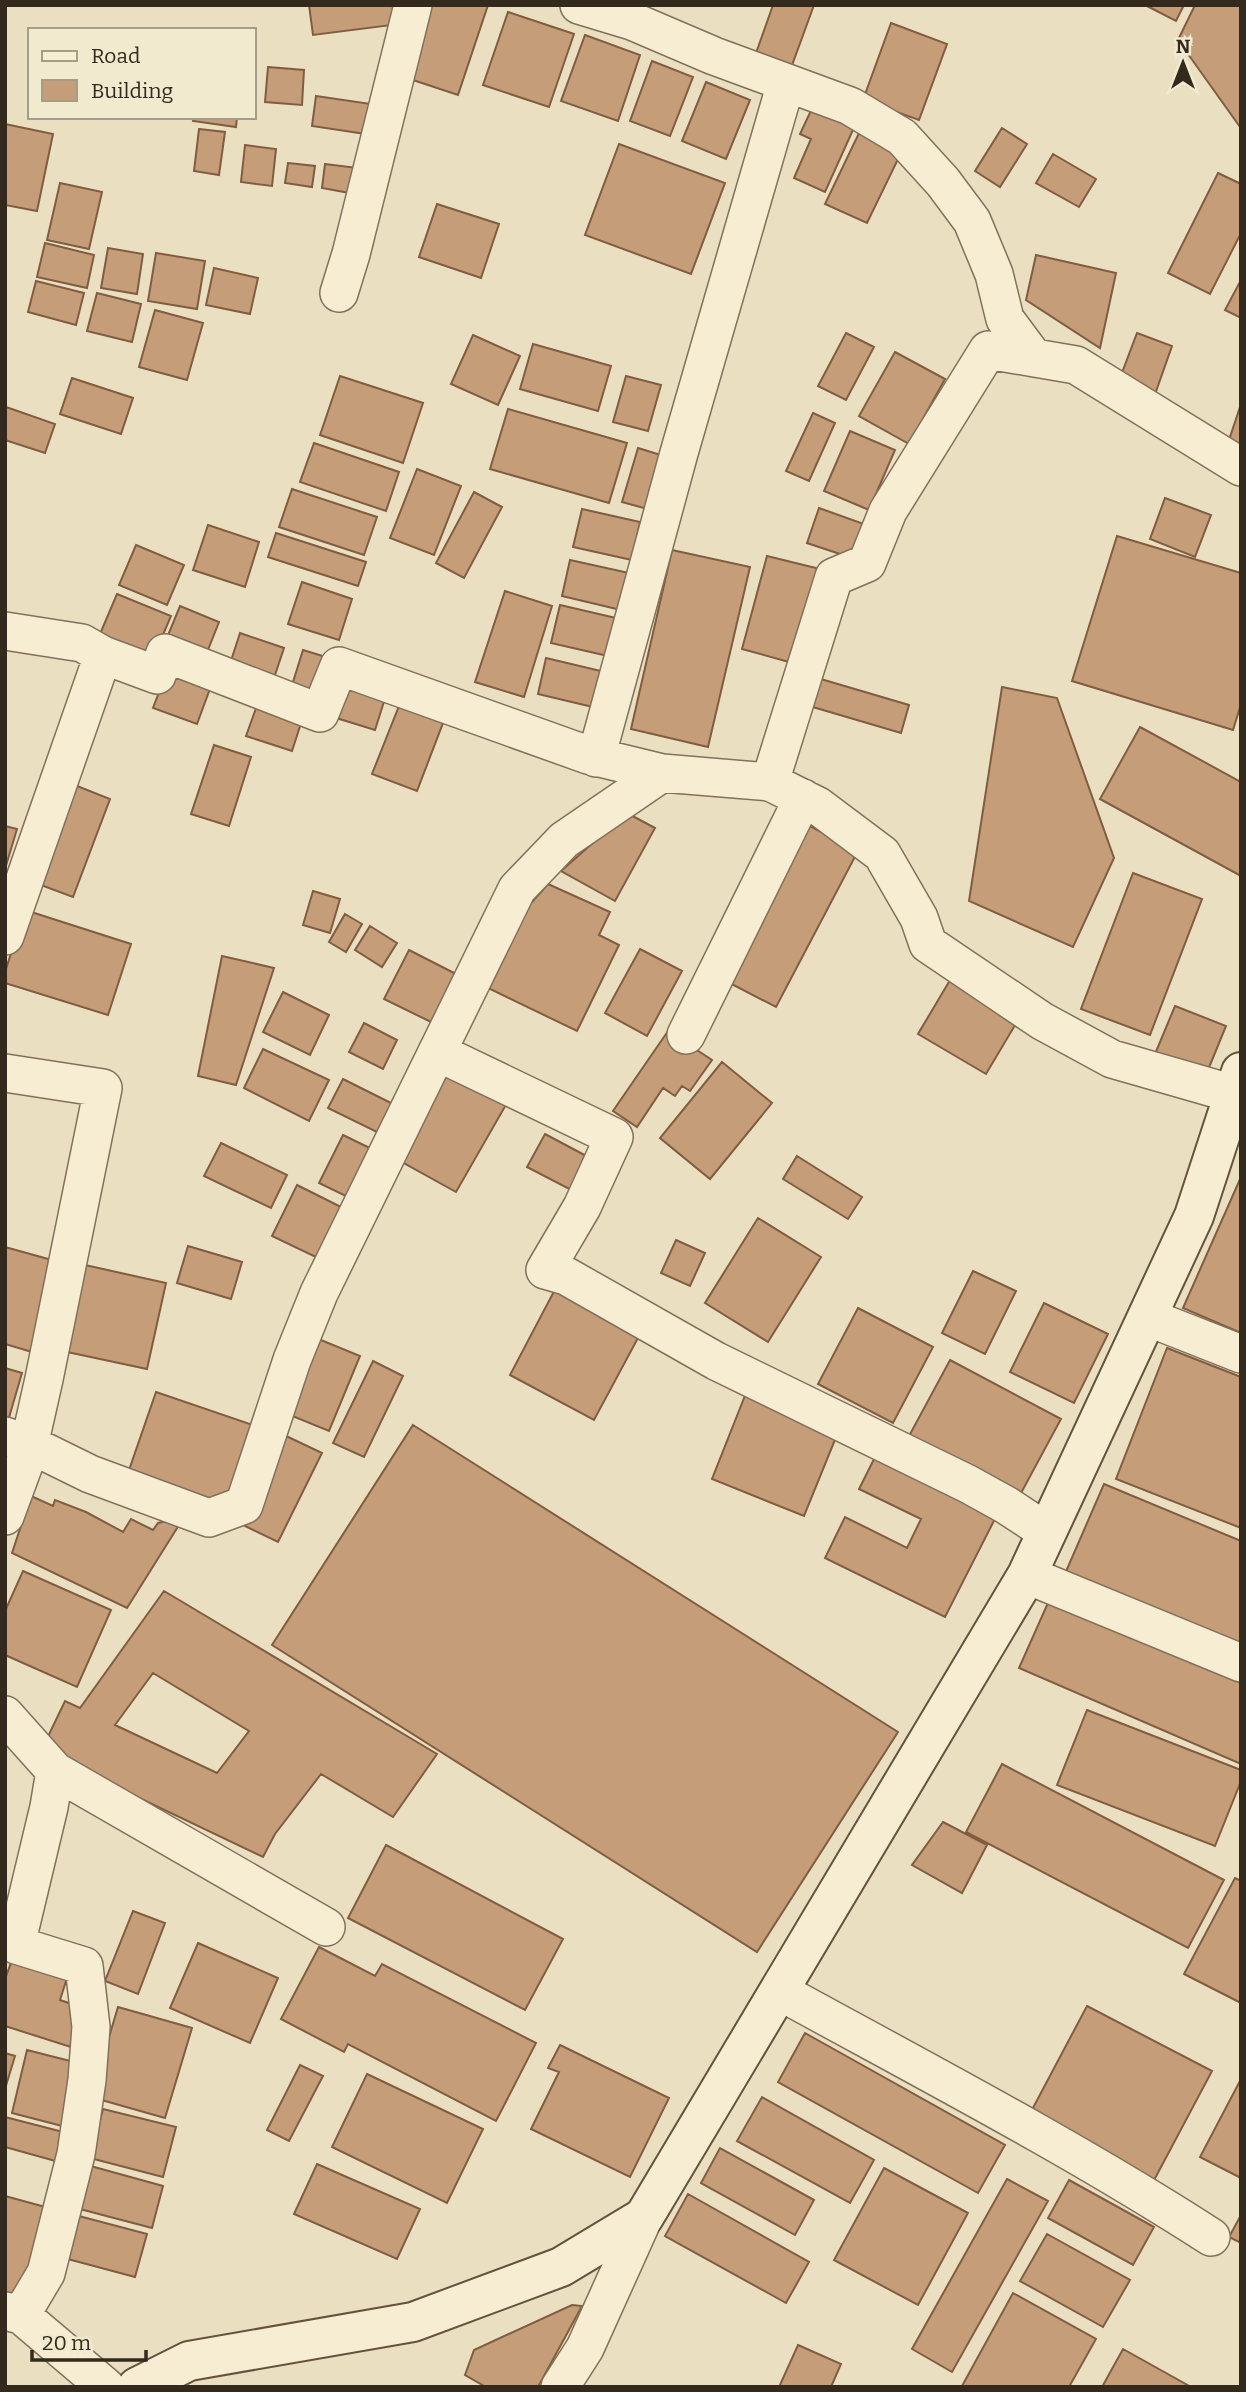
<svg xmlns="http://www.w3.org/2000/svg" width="1246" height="2392" font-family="Bitter,serif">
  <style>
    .building { fill: #c69d79; stroke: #805d41; stroke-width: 2; fill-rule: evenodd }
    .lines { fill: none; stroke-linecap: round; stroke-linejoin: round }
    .street-casing { stroke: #82715a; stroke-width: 40 }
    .secondary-casing { stroke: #64523d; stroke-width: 42 }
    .street { stroke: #f6edd3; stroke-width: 37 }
    .secondary { stroke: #f6edd3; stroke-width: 38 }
  </style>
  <rect width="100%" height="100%" fill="#eae0c1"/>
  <path class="building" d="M309,5H398L400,24L313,35Z
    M421,5H488L458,95L398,75Z
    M773,5H814L791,68L755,56Z
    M1145,5H1184L1176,21Z
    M1195,5H1241L1240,127L1178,40Z
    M508,12L574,34L549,107L483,85Z
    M891,23L947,44L919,120L863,100Z
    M585,35L640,55L618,121L561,101Z
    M652,61L693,77L670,136L630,121Z
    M268,67L304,70L302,105L265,102Z
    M706,82L750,100L726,159L682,141Z
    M316,96L371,104L366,134L312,126Z
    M815,102L857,121L825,192L794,178L811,139L800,134Z
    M194,117H237L236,127L193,121Z
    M5,124L53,134L37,211L5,205Z
    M1002,128L1027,144L1000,187L975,171Z
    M199,129L225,132L219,175L194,171Z
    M859,133L901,153L867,223L825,204Z
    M619,144L725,183L691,274L585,235Z
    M245,145L276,149L272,186L241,182Z
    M1053,154L1096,179L1079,207L1036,183Z
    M288,163L315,166L312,187L285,183Z
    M325,164L358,168L355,194L322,188Z
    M1218,173L1241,184V233L1210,294L1168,273Z
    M60,183L102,192L89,249L47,240Z
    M437,204L499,224L481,278L419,257Z
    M45,243L94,255L87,288L37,277Z
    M108,248L143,254L137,294L101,288Z
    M156,253L205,261L197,309L148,301Z
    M1036,255L1116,273L1100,348L1026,300Z
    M214,268L258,278L250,314L206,305Z
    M1241,280V318L1225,310Z
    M36,281L84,293L76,325L28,312Z
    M97,293L141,304L132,342L87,331Z
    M155,310L203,323L187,380L139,367Z
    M846,333L874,347L846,400L818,386Z
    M1137,333L1172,346L1153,400L1117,386Z
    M473,335L520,356L498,405L451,384Z
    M533,344L611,366L598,411L520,389Z
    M895,352L945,379L909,444L859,416Z
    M340,376L423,403L403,463L320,435Z
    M626,376L661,385L648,431L613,422Z
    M72,378L133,398L121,434L60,414Z
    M1241,404V451L1227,446Z
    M6,407L55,424L45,453L5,440Z
    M508,409L627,443L609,503L490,469Z
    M813,413L835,423L809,481L786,471Z
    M850,431L895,450L869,510L824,491Z
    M314,443L399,472L386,511L300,482Z
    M638,448L677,460L662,513L622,502Z
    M417,469L461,486L434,555L390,538Z
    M292,489L377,517L364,555L279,527Z
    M474,492L502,507L464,578L436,563Z
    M1165,498L1211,515L1195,557L1150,539Z
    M819,508L878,529L867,563L807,543Z
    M582,509L640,522L632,560L573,547Z
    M208,525L259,542L245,587L193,570Z
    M276,533L366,562L358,586L268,557Z
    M1117,536L1241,573V704L1233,730L1072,681Z
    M136,545L184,565L167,605L119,585Z
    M672,550L750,567L708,747L631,729Z
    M767,556L820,569L789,662L742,649Z
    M570,560L629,573L621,610L562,596Z
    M302,582L352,599L339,640L288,624Z
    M505,591L552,606L524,697L475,682Z
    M117,594L171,616L151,663L97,641Z
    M560,605L616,618L608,656L551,643Z
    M180,606L219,622L204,660L164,645Z
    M240,633L284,648L272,684L228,670Z
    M303,650L329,658L313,706L288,698Z
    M172,658L215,675L197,724L153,708Z
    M546,658L605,672L597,708L538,694Z
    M345,675L387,692L375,730L330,716Z
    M814,677L909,705L901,733L806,705Z
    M1002,687L1057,698L1114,858L1073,947L969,901Z
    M260,697L305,711L292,751L246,736Z
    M399,706L443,723L417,791L372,774Z
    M1140,727L1241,782V876L1100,799Z
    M214,745L251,757L229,826L191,814Z
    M67,782L110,799L73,897L30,881Z
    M627,813L655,828L615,901L561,871Z
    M804,823L858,851L776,1007L722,979Z
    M5,826L17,829L5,869Z
    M1133,873L1202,899L1150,1035L1081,1009Z
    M548,884L610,912L599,935L619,945L577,1031L482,985L524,899L532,902Z
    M313,891L340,899L330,933L303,925Z
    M25,910L131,944L108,1015L5,983V972Z
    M345,914L362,924L346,952L329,942Z
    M370,926L397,943L382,967L355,950Z
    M640,949L682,971L647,1036L605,1013Z
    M409,950L458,975L433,1023L384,999Z
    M222,956L274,968L236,1085L198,1076Z
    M956,970L1024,1010L986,1074L918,1034Z
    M283,992L329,1015L310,1055L263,1032Z
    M1175,1006L1226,1026L1206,1075L1155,1054Z
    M364,1023L397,1040L383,1069L349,1052Z
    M668,1031L712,1060L690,1091L682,1086L675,1096L663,1088L637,1127L613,1111Z
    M263,1049L329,1080L309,1121L244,1088Z
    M722,1062L772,1103L710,1179L660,1138Z
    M444,1068L507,1103L456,1192L393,1157Z
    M343,1079L399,1107L385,1136L328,1108Z
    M545,1134L592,1159L575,1192L527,1167Z
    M343,1135L376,1151L352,1199L319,1183Z
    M221,1143L287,1175L271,1208L204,1176Z
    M797,1156L862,1197L848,1219L783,1179Z
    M1241,1177V1333L1183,1308Z
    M297,1185L347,1210L322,1260L272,1236Z
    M758,1218L821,1257L768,1342L705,1303Z
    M676,1240L705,1253L690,1286L661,1273Z
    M188,1246L242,1262L231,1299L177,1283Z
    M5,1247L59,1262L32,1352L5,1344Z
    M85,1265L166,1283L147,1369L67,1352Z
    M973,1271L1016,1291L985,1354L942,1333Z
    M561,1278L646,1323L594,1420L510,1375Z
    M1044,1303L1108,1334L1074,1403L1010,1372Z
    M858,1308L933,1347L893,1423L818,1384Z
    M316,1338L360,1356L329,1431L285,1413Z
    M1167,1348L1241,1377V1528L1116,1479Z
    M950,1360L1061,1419L1020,1495L909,1436Z
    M373,1361L403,1376L364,1457L333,1443Z
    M5,1368L22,1373L8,1421L5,1420Z
    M748,1388L841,1425L804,1516L712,1479Z
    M156,1392L253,1425L224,1510L127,1476Z
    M413,1425L898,1732L757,1952L272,1645Z
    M284,1435L322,1453L278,1542L241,1524Z
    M881,1445L1002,1505L945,1617L825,1558L845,1517L907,1548L921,1519L859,1489Z
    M1104,1484L1241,1541V1650L1064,1576Z
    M31,1496L53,1506L55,1500L86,1512L123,1532L131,1519L153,1530L158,1523L184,1517L127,1608L12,1553Z
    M23,1571L111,1610L77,1687L5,1655V1611Z
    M164,1591L437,1754L393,1817L321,1774L275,1834L263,1857L41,1751L65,1701L80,1708ZM153,1673L249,1731L217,1773L115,1725Z
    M1051,1596L1241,1678V1764L1019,1668Z
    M1087,1710L1241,1770V1781L1215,1846L1057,1785Z
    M1002,1764L1224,1880L1188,1948L966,1832Z
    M943,1822L987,1845L962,1893L912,1865Z
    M386,1845L563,1939L525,2010L348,1918Z
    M1235,1878L1241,1881V2003L1184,1974Z
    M133,1911L165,1923L138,1994L105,1981Z
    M198,1943L278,1978L250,2043L170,2008Z
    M319,1947L375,1976L382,1964L536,2043L496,2121L348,2044L344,2052L281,2019Z
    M12,1960L67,1978L60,2000L87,2009L74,2048L5,2026V1979Z
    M1087,2006L1212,2071L1151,2186L1026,2121Z
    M118,2007L192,2028L165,2118L91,2097Z
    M805,2033L1005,2145L978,2193L778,2082Z
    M560,2045L669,2098L630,2177L531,2129L559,2072L548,2068Z
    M27,2050L82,2064L66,2127L12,2113Z
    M5,2053L15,2056L5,2089Z
    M300,2065L323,2076L289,2141L267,2130Z
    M367,2074L483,2129L447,2203L332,2147Z
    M1241,2079V2178L1200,2157Z
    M762,2097L874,2160L850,2203L737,2141Z
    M103,2109L176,2127L163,2177L90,2158Z
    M5,2117L67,2133L59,2162L5,2147Z
    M720,2148L814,2200L795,2235L701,2183Z
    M317,2164L420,2209L397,2259L294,2214Z
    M87,2165L163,2186L152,2228L76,2208Z
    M884,2168L968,2213L918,2305L834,2260Z
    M1007,2179L1048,2201L952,2372L912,2349Z
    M1069,2180L1154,2227L1133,2265L1048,2218Z
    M688,2194L809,2262L786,2303L665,2236Z
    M5,2196L49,2208L21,2303L5,2298Z
    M75,2215L147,2234L135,2277L64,2258Z
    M1241,2215V2243L1229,2237Z
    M1047,2234L1130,2280L1103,2327L1020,2281Z
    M1013,2293L1096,2339L1069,2387L962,2386Z
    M572,2305L582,2306L538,2387H486L465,2375L474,2350Z
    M798,2345L841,2364L831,2387H779Z
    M1123,2349L1191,2387H1102Z"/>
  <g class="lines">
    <g class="street-casing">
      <path id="street" d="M579,5L632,21L714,56L850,106L902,137L943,182L972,221L994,274L1005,319L1034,358
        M339,293L351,254L413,5
        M5,631L82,643L103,655L157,675L165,653L320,713L339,666L588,755L662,773
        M596,758L679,453L786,83
        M770,782L818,806L882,854L919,918L928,944L1042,1021L1112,1059L1241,1096
        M5,936L103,655
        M686,1035L803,798
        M437,1052L614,1137L582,1207L545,1270L566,1276L716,1361L968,1484L1006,1505L1047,1532
        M5,1073L103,1088L44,1379L26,1459L5,1516
        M1147,1317L1241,1354
        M5,1436L29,1444L90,1474L209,1518L244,1505L292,1360L319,1293L517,889L564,840L662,773L770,782L834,577L867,563L888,511L988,350L1076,365L1241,467
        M1027,1575L1241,1663
        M5,1715L55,1771L49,1807L16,1945L84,1966L91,2027L87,2080L76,2154L46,2273L21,2315
        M55,1771L326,1927
        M779,1991C923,2070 1073,2148 1211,2237
        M5,2311L21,2315L106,2387
        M560,2387L585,2348L644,2217"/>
    </g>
    <g class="secondary-casing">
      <path id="secondary" d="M137,2387L189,2361L413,2322L561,2267L644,2217L1027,1575L1194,1216L1241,1072"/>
    </g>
    <use href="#street" class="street"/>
    <use href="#secondary" class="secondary"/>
  </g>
  <rect width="1246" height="2392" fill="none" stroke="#33291d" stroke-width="14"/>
  <rect x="28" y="28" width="228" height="91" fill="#f2eacf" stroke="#a69d88" stroke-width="2"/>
  <rect x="42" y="51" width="35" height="10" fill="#f6edd3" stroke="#a69d88" stroke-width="2"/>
  <text x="91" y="63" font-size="21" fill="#33291d">Road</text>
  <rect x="42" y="80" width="35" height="21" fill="#c69d79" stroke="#a69d88" stroke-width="2"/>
  <text x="91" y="98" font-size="21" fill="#33291d">Building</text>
  <g transform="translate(1183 63)" stroke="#f2eacf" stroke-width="5" paint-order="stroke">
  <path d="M0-5L12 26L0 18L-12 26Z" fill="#33291d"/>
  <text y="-10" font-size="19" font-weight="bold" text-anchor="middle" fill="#33291d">N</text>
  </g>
  <path d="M32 2350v10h114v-10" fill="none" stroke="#33291d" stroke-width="3.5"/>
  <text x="42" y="2350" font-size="21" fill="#33291d" stroke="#f2eacf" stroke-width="5" paint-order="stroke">20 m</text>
</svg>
